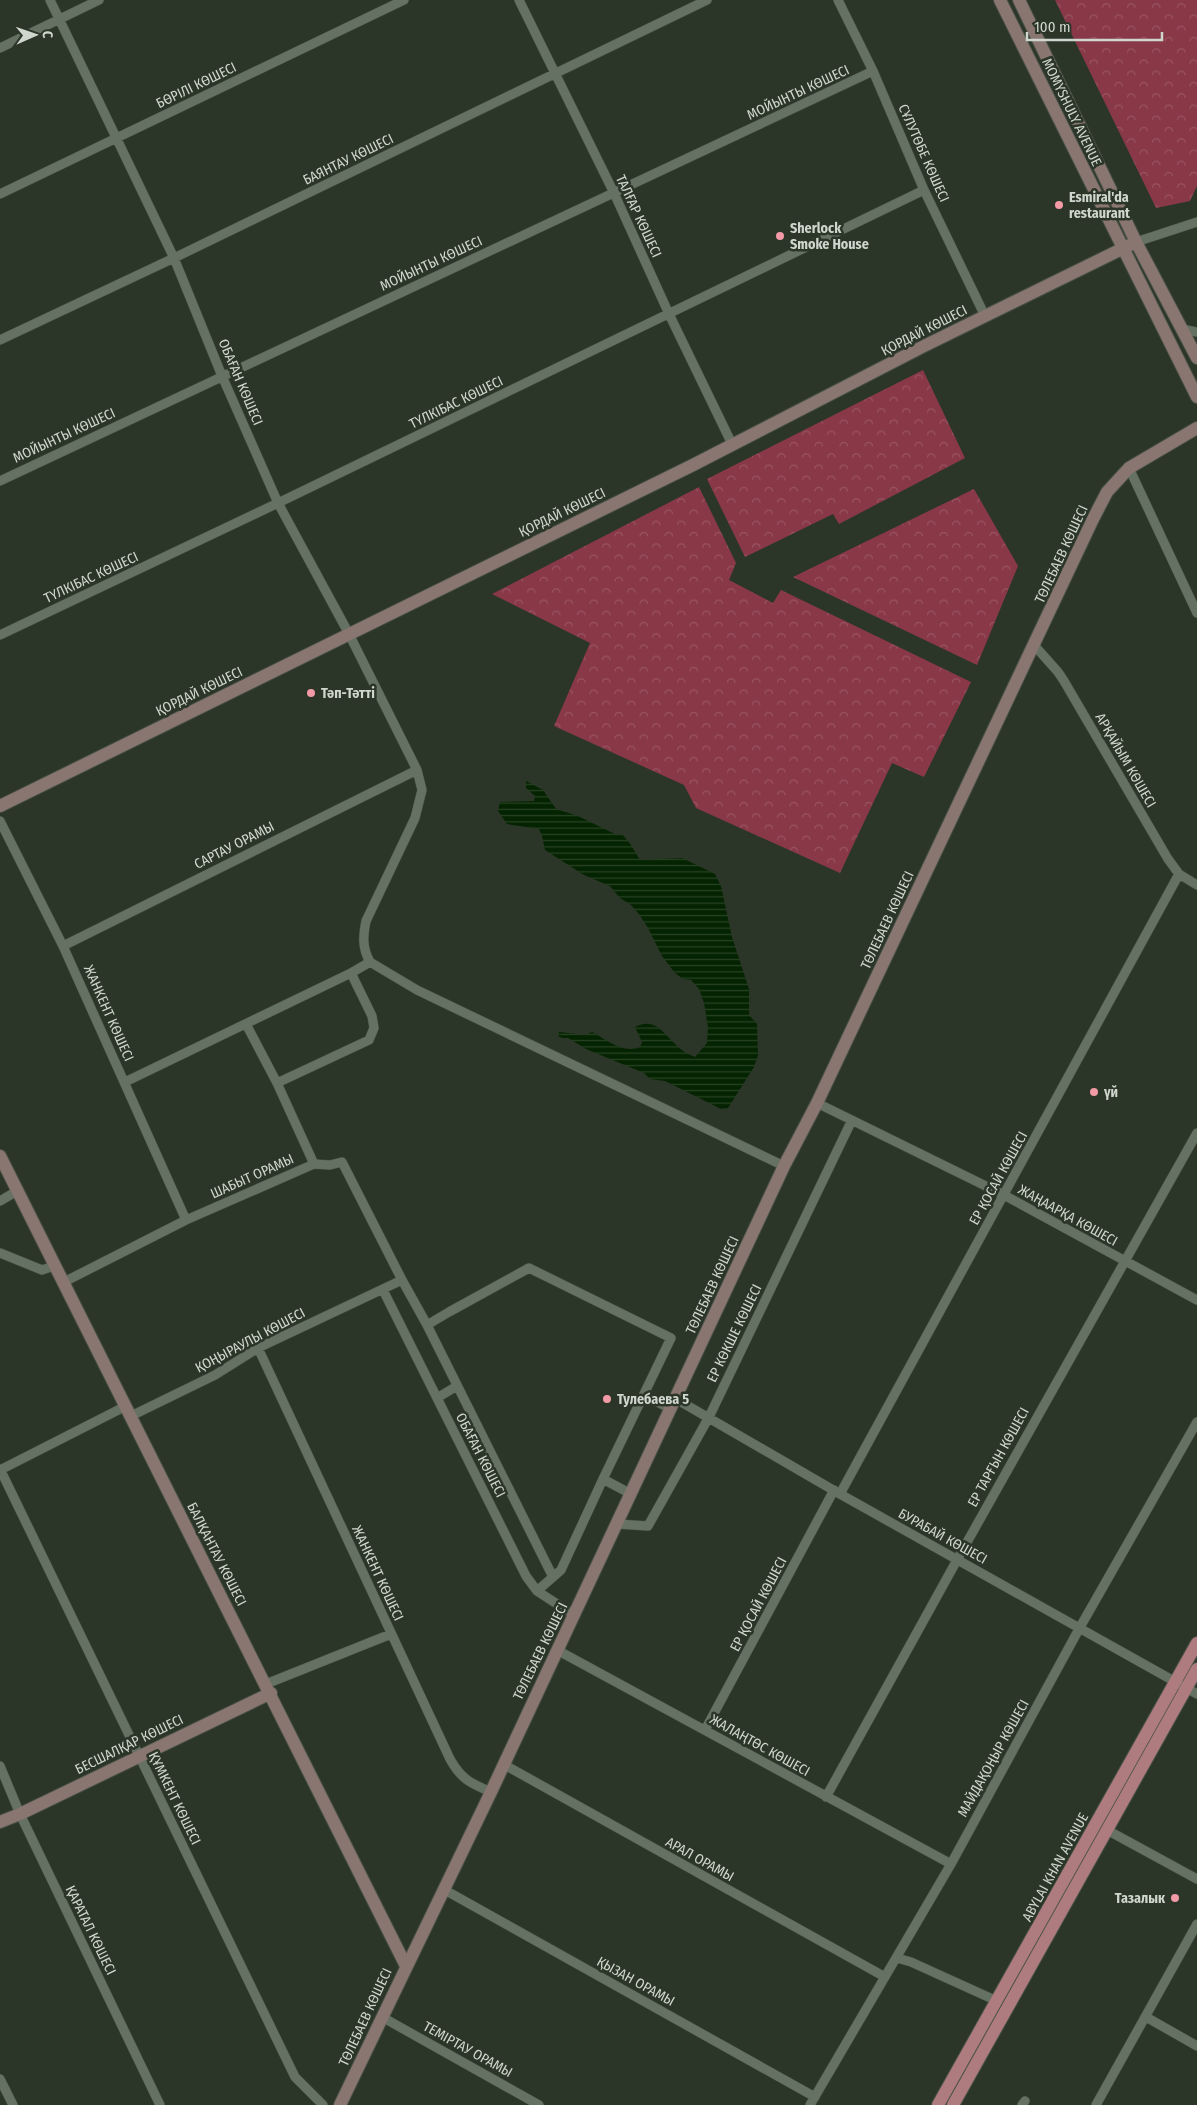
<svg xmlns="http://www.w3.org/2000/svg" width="1197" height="2105" font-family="'Fira Sans Condensed',sans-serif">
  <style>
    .park { fill: url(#park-crowns) }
    .water { fill: url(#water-rules) }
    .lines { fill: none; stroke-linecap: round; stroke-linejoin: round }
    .street-casing { stroke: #485146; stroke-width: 10 }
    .secondary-casing { stroke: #485146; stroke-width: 14 }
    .primary-casing { stroke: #485146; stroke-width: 14 }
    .street { stroke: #657162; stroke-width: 9 }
    .secondary { stroke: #8a7670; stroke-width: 12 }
    .primary { stroke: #ae7b7e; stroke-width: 12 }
    .poi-dot { fill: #f39aa7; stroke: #2b3628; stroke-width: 2 }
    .labels { text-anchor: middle; stroke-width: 5; stroke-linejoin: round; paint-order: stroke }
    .street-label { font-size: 14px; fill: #cfd6cd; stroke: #2b3628 }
    .poi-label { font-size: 14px; font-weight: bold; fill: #cfd6cd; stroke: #2b3628; text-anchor: start }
  </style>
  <defs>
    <pattern id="park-crowns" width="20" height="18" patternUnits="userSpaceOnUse" patternTransform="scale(1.25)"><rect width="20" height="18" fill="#893848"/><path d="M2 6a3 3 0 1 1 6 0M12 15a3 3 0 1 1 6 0" fill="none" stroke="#995461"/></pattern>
    <pattern id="water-rules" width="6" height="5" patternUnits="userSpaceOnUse" patternTransform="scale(1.25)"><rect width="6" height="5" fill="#042300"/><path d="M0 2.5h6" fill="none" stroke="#284224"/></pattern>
  </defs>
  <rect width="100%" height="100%" fill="#2b3628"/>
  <path class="park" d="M1055,0H1197V186L1190,201L1156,208Z
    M923,370L965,458L839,524L833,514L745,557L707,479Z
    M699,487L736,563L729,580L773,603L781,590L971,682L924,777L892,763L840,873L696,808L684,785L554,726L590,643L492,594Z
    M974,489L1018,566L977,665L793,577Z"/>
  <path class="water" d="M526,781L543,790L556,809L578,816L615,834H622L631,845L640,860L682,858L715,874L721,886L732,937L749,989V1015L757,1024L758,1055L754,1067L728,1108L721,1109L665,1081L650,1079L644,1073L586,1049L568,1038H562L558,1036L559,1032L586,1035L592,1032C607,1040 623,1054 640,1047L642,1042L635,1027C654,1017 663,1032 675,1044C681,1050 687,1054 695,1057L707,1043L708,1027L704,1003L699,989L691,980L683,979L675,973L662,956L648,928L639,914L631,905L620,898L610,886L584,875L545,850L542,836L539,829L507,824L498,811L500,802L534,801L535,796L526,788Z"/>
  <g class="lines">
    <g class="street-casing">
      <path id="street" d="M50,0L174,258L222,376L278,503L349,634L417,770L422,790L415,818L366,921C363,936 362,948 370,962L351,973L372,1016L374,1028L369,1040L277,1083
        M519,0L614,193L669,314L732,444
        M838,0L873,71L924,190L985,316
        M0,48L99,0
        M0,194L404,0
        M1136,242L1197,222
        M1182,329L1197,332
        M0,340L174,258L707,0
        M1129,468L1197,613
        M0,481L873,71
        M0,635L278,503L924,190
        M1034,645L1058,672L1064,681L1168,859L1179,874L1197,885
        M0,821L63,946L186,1220
        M63,946L417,770
        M370,962L417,990L784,1166
        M125,1082L351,973
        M817,1103L1004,1195L1197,1300
        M314,1164L330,1165L342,1162L402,1280
        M0,1201L17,1191
        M0,1253L42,1270L54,1266
        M62,1283L186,1220L314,1164L277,1083L246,1024
        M383,1290L526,1576L537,1591L574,1615
        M258,1348L450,1759C461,1779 470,1783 491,1792
        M644,1395L671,1409
        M437,1398L457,1386
        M676,1399L840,1494L1197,1694
        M131,1416L215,1375L258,1348L402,1280L427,1325
        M0,1469L295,2077L323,2105
        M0,1470L126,1406
        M840,1494L1179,874
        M617,1524L648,1526L709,1417L852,1120
        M553,1577L427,1325L449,1312L529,1268L671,1338L603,1479L631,1494
        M537,1591L561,1570L603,1479
        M557,1650L951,1864
        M266,1684L391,1634
        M705,1730L834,1490
        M503,1764L885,1977
        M0,1766L20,1814L160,2105
        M826,1797L957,1560L1197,1133
        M1107,1830L1197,1879
        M443,1889L815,2097
        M897,1958L911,1962L997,2001
        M382,2017L539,2105
        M1146,2017L1197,2046
        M0,2079L13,2105
        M810,2105L951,1864L1079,1629L1197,1422
        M1022,2105L1025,2101
        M1096,2105L1197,1924"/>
    </g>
    <g class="secondary-casing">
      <path id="secondary" d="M1000,0L1197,397
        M1019,0L1136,242L1197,358
        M0,806L693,465L924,346L1136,242
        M0,1156L406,1966
        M0,1822L20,1814L271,1693
        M340,2105L491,1792L784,1166L817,1103L1093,519L1107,492L1129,468L1197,428"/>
    </g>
    <g class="primary-casing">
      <path id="primary" d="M938,2105L1197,1643
        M953,2105L1197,1669"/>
    </g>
    <use href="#street" class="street"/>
    <use href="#secondary" class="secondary"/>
    <use href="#primary" class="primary"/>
  </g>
  <g class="poi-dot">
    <circle cx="1059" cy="205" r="5"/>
    <circle cx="780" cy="236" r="5"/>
    <circle cx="311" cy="693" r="5"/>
    <circle cx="1094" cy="1092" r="5"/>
    <circle cx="607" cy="1399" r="5"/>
    <circle cx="1175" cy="1898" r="5"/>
  </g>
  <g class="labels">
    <g class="street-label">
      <text transform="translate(196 85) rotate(-26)" y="5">БӨРІЛІ КӨШЕСІ</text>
      <text transform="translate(798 92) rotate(-25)" y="5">МОЙЫНТЫ КӨШЕСІ</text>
      <text transform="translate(1072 112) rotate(64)" y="5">MOMYSHULY AVENUE</text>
      <text transform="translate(924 153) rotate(66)" y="5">СҰЛУТӨБЕ КӨШЕСІ</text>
      <text transform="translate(348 159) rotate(-26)" y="5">БАЯНТАУ КӨШЕСІ</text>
      <text transform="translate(639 216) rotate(65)" y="5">ТАЛҒАР КӨШЕСІ</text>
      <text transform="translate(431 263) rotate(-25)" y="5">МОЙЫНТЫ КӨШЕСІ</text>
      <text transform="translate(924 330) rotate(-27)" y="5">ҚОРДАЙ КӨШЕСІ</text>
      <text transform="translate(241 382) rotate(67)" y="5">ОБАҒАН КӨШЕСІ</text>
      <text transform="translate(456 402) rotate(-26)" y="5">ТҮЛКІБАС КӨШЕСІ</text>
      <text transform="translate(64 435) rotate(-25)" y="5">МОЙЫНТЫ КӨШЕСІ</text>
      <text transform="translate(562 512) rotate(-26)" y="5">ҚОРДАЙ КӨШЕСІ</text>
      <text transform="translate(1061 554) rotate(-65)" y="5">ТӨЛЕБАЕВ КӨШЕСІ</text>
      <text transform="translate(91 577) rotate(-25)" y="5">ТҮЛКІБАС КӨШЕСІ</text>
      <text transform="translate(199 691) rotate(-26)" y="5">ҚОРДАЙ КӨШЕСІ</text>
      <text transform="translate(1126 760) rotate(60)" y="5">АРҚАЙЫМ КӨШЕСІ</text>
      <text transform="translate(234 845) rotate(-27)" y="5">САРТАУ ОРАМЫ</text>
      <text transform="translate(887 920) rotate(-65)" y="5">ТӨЛЕБАЕВ КӨШЕСІ</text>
      <text transform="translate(109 1013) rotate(66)" y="5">ЖАНКЕНТ КӨШЕСІ</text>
      <text transform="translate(252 1176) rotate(-24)" y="5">ШАБЫТ ОРАМЫ</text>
      <text transform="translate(998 1178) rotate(-61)" y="5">ЕР ҚОСАЙ КӨШЕСІ</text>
      <text transform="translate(1068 1215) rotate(29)" y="5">ЖАҢААРҚА КӨШЕСІ</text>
      <text transform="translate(712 1285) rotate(-65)" y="5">ТӨЛЕБАЕВ КӨШЕСІ</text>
      <text transform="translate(734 1333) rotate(-64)" y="5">ЕР КӨКШЕ КӨШЕСІ</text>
      <text transform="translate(250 1340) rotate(-28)" y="5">ҚОҢЫРАУЛЫ КӨШЕСІ</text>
      <text transform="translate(481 1455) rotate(63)" y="5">ОБАҒАН КӨШЕСІ</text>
      <text transform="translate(998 1457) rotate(-61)" y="5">ЕР ТАРҒЫН КӨШЕСІ</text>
      <text transform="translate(943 1536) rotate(29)" y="5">БУРАБАЙ КӨШЕСІ</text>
      <text transform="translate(217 1554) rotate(63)" y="5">БАЛҚАНТАУ КӨШЕСІ</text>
      <text transform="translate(378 1573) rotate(65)" y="5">ЖАНКЕНТ КӨШЕСІ</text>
      <text transform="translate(758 1604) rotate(-62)" y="5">ЕР ҚОСАЙ КӨШЕСІ</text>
      <text transform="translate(540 1651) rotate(-64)" y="5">ТӨЛЕБАЕВ КӨШЕСІ</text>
      <text transform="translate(129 1744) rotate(-26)" y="5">БЕСШАЛҚАР КӨШЕСІ</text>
      <text transform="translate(760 1745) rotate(29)" y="5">ЖАЛАҢТӨС КӨШЕСІ</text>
      <text transform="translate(993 1758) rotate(-61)" y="5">МАЙДАҚОҢЫР КӨШЕСІ</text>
      <text transform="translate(175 1798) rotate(64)" y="5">ҚҰМКЕНТ КӨШЕСІ</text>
      <text transform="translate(700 1859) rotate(29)" y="5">АРАЛ ОРАМЫ</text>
      <text transform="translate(1055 1867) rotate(-61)" y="5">ABYLAI KHAN AVENUE</text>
      <text transform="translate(91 1930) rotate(64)" y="5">ҚАРАТАЛ КӨШЕСІ</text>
      <text transform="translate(636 1981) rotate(29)" y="5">ҚЫЗАН ОРАМЫ</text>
      <text transform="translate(365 2017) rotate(-65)" y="5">ТӨЛЕБАЕВ КӨШЕСІ</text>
      <text transform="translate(468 2049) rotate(29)" y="5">ТЕМІРТАУ ОРАМЫ</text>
    </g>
    <g class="poi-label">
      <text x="1069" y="202">Esmiral'da<tspan x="1069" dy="16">restaurant</tspan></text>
      <text x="790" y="233">Sherlock<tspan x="790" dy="16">Smoke House</tspan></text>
      <text x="321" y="698">Тәп-Тәтті</text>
      <text x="1104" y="1097">үй</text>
      <text x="617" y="1404">Тулебаева 5</text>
      <text x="1165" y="1903" text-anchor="end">Тазалык</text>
    </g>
  </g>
  <g transform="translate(35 35) rotate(88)" stroke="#2b3628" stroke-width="4" paint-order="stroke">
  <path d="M0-4L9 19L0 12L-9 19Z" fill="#cfd6cd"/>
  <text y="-8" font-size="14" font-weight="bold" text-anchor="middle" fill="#cfd6cd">С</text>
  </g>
  <path d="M1027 32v8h135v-8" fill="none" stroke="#cfd6cd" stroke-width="2.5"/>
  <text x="1034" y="32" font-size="15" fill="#cfd6cd" stroke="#2b3628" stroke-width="4" paint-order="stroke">100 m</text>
</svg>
